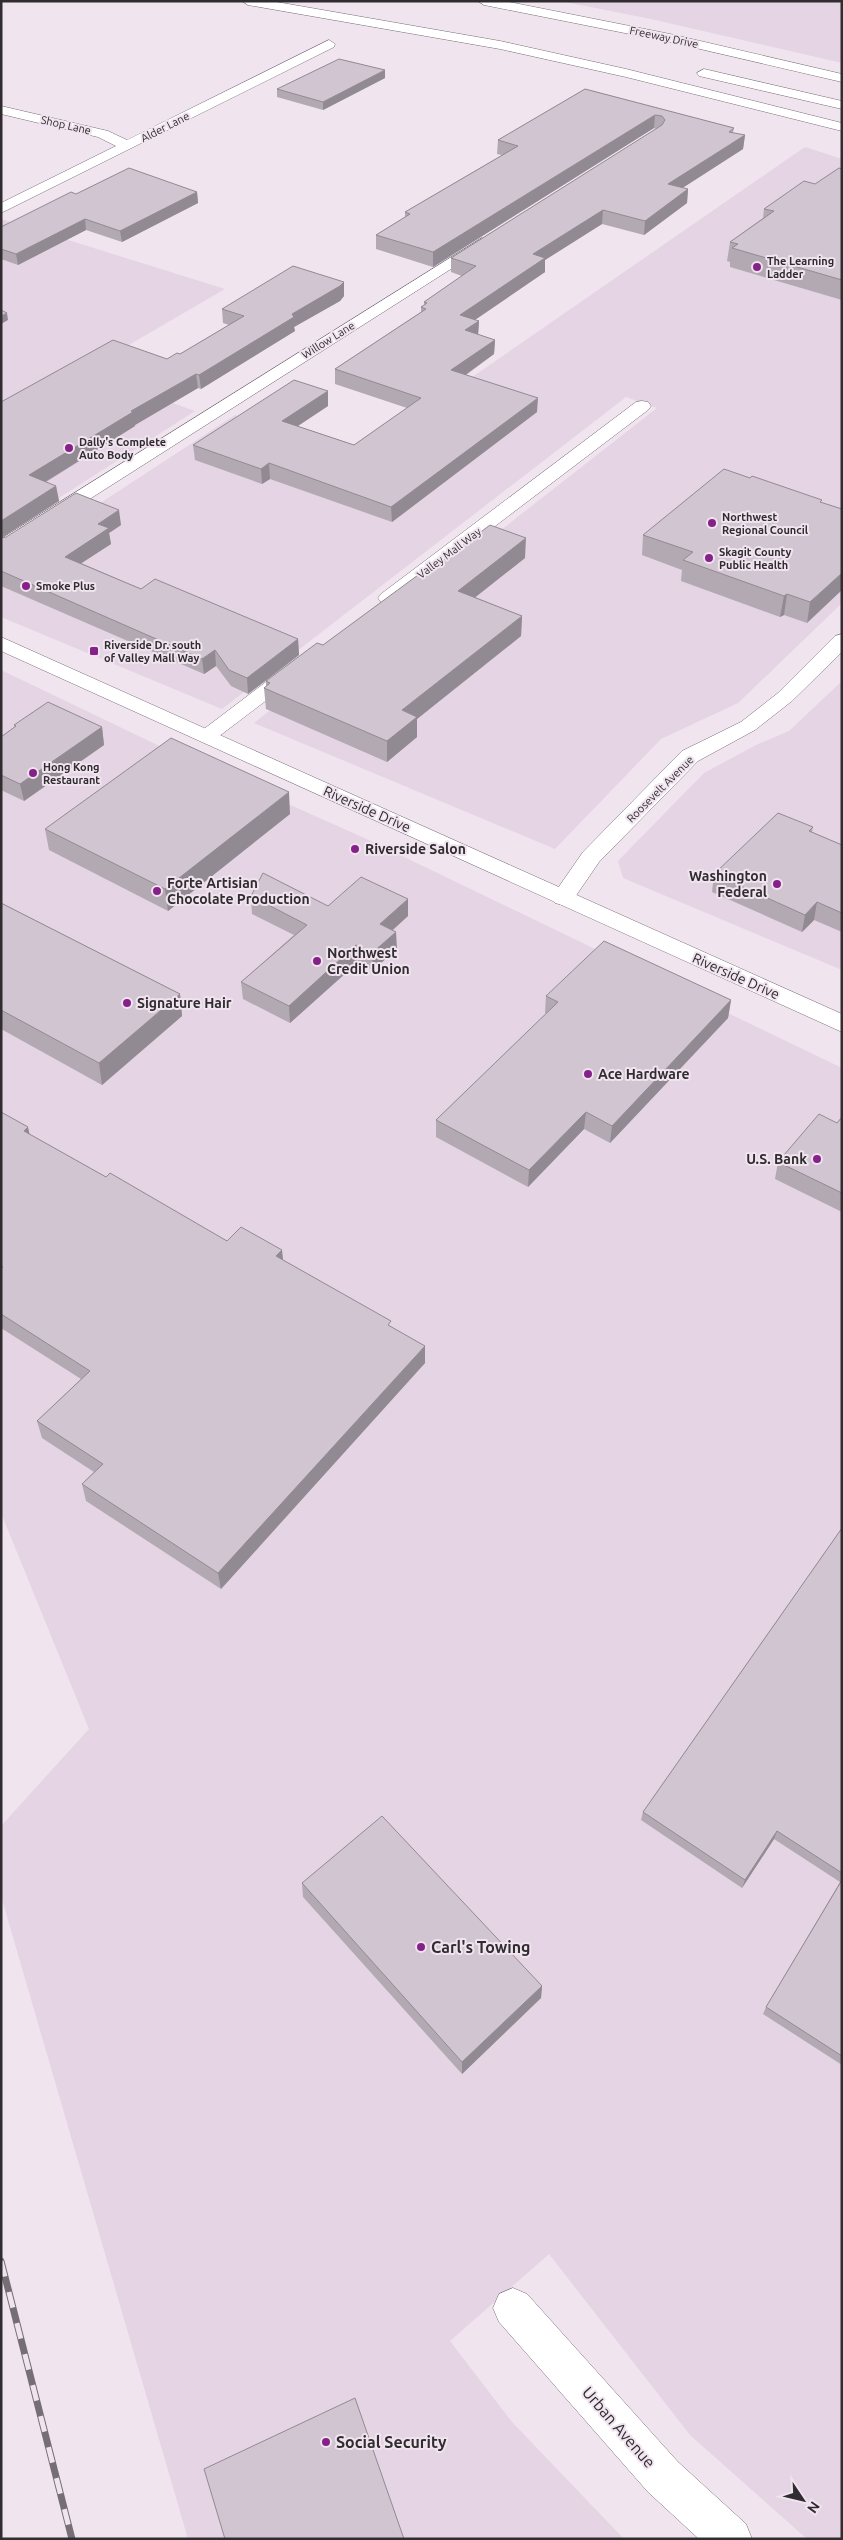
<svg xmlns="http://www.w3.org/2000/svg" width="843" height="2540" font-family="Ubuntu,sans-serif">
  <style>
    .built { fill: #e5d4e4 }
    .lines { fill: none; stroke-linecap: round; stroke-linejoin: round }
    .street-casing { stroke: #796e78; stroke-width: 1 }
    .secondary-casing { stroke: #796e78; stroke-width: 1 }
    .highway-casing { stroke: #796e78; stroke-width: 1 }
    .street { fill: #fff; fill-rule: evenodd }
    .secondary { fill: #fff; fill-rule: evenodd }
    .highway { fill: #fff; fill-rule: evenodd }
    .rail-casing { stroke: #756e75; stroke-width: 7 }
    .rail { stroke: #f0e4ef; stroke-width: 5; stroke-dasharray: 16; stroke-linecap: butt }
    .wall { fill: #b3a9b3 }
    .shaded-wall { fill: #928a92 }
    .building { fill: #d0c5d0; stroke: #928a92 }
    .poi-dot { fill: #862189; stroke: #f0e4ef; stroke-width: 2 }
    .labels { text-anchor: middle; stroke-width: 4; stroke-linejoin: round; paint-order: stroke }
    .far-street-label { font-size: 11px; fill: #302c30; stroke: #f0e4ef }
    .far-poi-label { font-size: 11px; font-weight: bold; fill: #302c30; stroke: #f0e4ef; text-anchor: start }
    .street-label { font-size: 14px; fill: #302c30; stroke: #f0e4ef }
    .poi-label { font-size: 14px; font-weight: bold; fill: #302c30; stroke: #f0e4ef; text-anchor: start }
    .near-poi-label { font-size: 16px; font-weight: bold; fill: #302c30; stroke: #f0e4ef; text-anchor: start }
    .near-street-label { font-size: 16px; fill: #302c30; stroke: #f0e4ef }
  </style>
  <rect width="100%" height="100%" fill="#f0e4ef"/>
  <path class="built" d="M560,1H842V63L651,19Z
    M805,147L842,159V603L738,703L661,739L555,849L254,723L657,408L626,397L222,709L1,617V568L235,415L355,458Z
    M1,219L225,289L84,371L195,411L1,535Z
    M1,670L176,754L371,841L842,1068V2539H807L690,2435L549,2254L450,2341L512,2422L624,2539H188L1,1896V1826L89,1729L1,1513Z
    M842,681V970L623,878L618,861L704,773L756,745L789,731Z"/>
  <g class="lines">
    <g class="street-casing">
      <path id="street" d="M329,40L335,44L334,47L1,213V203L116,146L98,137L1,114V106L108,131L127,140Z
        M482,238L490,243L487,246L8,551L1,553V539Z
        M642,401L648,402L651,406L648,410L395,602H381L378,598L381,594L636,402Z
        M842,634V652L792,701L755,730L698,761L599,862L571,903L563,905L555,903L551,898L583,852L682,751L741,722L778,693L835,636Z
        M294,664L301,666L304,670L301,674L214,740L207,742L200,740L196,736L200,732L287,666Z
        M513,2288L527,2294L678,2462L746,2524L752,2539H699L648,2492L499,2322L493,2308L499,2294Z"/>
    </g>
    <g class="secondary-casing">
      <path id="secondary" d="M478,1H504L670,34L842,74V82L670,42L484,5Z
        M1,637L842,1014V1032L1,651Z"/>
    </g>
    <g class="highway-casing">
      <path id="highway" d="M242,1H271L500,41L626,69L842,123V131L626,77L500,49L248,5Z
        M704,69L842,101V109L699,76L697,73Z"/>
    </g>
    <use href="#street" class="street"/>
    <use href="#secondary" class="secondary"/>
    <use href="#highway" class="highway"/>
    <g class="rail-casing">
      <path id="rail" d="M1,2261L72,2539"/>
    </g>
    <use href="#rail" class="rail"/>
  </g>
  <path class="wall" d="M385,78L323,110L277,97V89Z
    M585,89L734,128L733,133L745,135L743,149L682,188L688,189L687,203L644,235L602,224L545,260V272L475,320L479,321L478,335L495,340L494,354L466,375L537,412L392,522L270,479L262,484L195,460L193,445L328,391V406L297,426L354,445L407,408L335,384V369L421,312V307L424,305V302L462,276L451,272V258L656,129L654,128L433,267L376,249V235L405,217V212L502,155L497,154L498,140Z
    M842,169V300L730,267V262L727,261L730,242L763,218L764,209L815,184Z
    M197,192L198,203L122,242L86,230L18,265L1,259V227L76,194Z
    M344,282V296L340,301L294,327L295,331L201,389L198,388L135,425V426L46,482L56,486L59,501L1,538V402L167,359L180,354L229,325L223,323L222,309Z
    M822,503L842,509L807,623L784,615L780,617L681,581L682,570L642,555L643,535Z
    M121,525L109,533L111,544L81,563L141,589L298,639L299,655L248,694L231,686L216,666L204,674L1,586V538Z
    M525,558L475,597L522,616L521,636L417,719V737L387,762L266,709L264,688L266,687V681L323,645L422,576Z
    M14,725L102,727L104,745L24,801L1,790V737L15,727Z
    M290,814L168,911L49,850L45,829Z
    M813,827L812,832L842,845V932L814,920L802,932L712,892L714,874Z
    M251,896L328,906L408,916L393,930L397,949L373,970L357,963L290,1023L243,999L241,982L294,935L252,914Z
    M1,903L180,994L182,1016L102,1085L1,1029Z
    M546,996L731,1000L728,1018L610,1143L584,1129L528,1187L436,1137V1120L546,1014L545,1013Z
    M1,1112L29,1134L106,1177L227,1241L283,1260L391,1327L425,1346V1363L221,1589L86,1501L82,1484L94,1472L42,1438L37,1421L81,1379L1,1328Z
    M842,1117V1212L775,1179L778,1162L837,1123Z
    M842,1528V2065L763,2014L766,2007L840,1882L774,1839L742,1888L641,1820L643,1812Z
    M302,1883L542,1986L541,1998L462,2074L303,1897Z"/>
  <path class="shaded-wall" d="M385,70V78L323,110V102Z
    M655,115L654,128L433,267V252Z
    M745,135L743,149L667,198L668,184Z
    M688,189L687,203L644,235L645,221Z
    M197,192L198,203L122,242L120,231Z
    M603,210L602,224L545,260V272L460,330V315L533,254Z
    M85,219L86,230L18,265L16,254Z
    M344,282V296L340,301L294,327L295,331L201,389L199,375L292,314Z
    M7,313L8,320L1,324V316Z
    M479,321L478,336L465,330Z
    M495,340L494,354L451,385V370Z
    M196,374L198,388L135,425V426L32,490L29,475L131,411Z
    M328,391V406L283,436L282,421Z
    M538,398L537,412L392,522L391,507Z
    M269,463L270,479L262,484L261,469Z
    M56,486L59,501L1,538V521Z
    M119,510L121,525L109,533L111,544L68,572L65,557L98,524Z
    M526,538L525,558L458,611V591Z
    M842,573V590L807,623L810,602Z
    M787,594L784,615L780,617L784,596Z
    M522,616L521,636L417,719V737L387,762V741L402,710Z
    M298,639L299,655L248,694L247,678Z
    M215,650L216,666L204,674L202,659Z
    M102,727L104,745L24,801L20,784Z
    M289,792L290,814L168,911L165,889Z
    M408,899V916L380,941V924Z
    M817,902L814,920L802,932L805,915Z
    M396,932L397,949L373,970L372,953Z
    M356,945L357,963L290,1023L289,1006Z
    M180,994L182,1016L102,1085L99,1063Z
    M731,1000L728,1018L610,1143L612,1126Z
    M586,1112L584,1129L528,1187L529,1170Z
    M28,1127L32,1145L24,1131Z
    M282,1250L284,1268L276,1256Z
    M425,1346V1363L221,1589L218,1573Z
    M777,1831L774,1839L742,1888L745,1880Z
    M542,1986L541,1998L462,2074V2062Z"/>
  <path class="building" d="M339,59L385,70L323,102L277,89Z
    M585,89L734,128L729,132L745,135L668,184L688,189L645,221L603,210L533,254L545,258L460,315L479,321L465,330L495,340L451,370L538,398L391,507L269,463L261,469L193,445L294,380L328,391L282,421L354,445L421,398L335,369L426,309L421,307L427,303L424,302L476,266L451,258L662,125L665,120L662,116L655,115L433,252L376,235L410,214L405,212L518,146L498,140Z
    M129,168L197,192L120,231L85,219L16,254L1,249V227L71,192L76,194Z
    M839,168L842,169V280L732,248L738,244L730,242L774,211L764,209L804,181L815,184Z
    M293,266L344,282L340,286L292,314L294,317L199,375L196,374L131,411L133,412L29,475L56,486L1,521V402L113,340L167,359L177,353L180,354L244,316L222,309Z
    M1,310L7,313L1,316Z
    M724,469L750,478L752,476L822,500L820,502L842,509V573L810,602L787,594L784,596L683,560L693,552L643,535Z
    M76,493L119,510L98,524L109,528L65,557L141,589L155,579L298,639L247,678L229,670L215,650L202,659L1,571V551H2L1,550V538L6,537Z
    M490,525L526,538L458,591L522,616L402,710L417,717L387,741L264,688L270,683L266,681L317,643L323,645L418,575L422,576Z
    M48,702L102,727L20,784L1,775V737L16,726L14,725Z
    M171,738L289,792L165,889L45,829Z
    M778,813L813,827L809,831L842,845V913L817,902L805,915L714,874Z
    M263,873L328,906L361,877L408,899L380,924L396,932L372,953L356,945L289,1006L241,982L307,925L251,896Z
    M1,903L180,994L99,1063L1,1010Z
    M604,941L731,1000L612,1126L586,1112L529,1170L436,1120L558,1002L546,996Z
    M1,1112L28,1127L24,1131L106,1177L110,1173L227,1241L241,1227L282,1250L276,1256L391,1321L388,1325L425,1346L218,1573L82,1484L103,1464L37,1421L90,1371L1,1314V1269L3,1267H1Z
    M819,1114L837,1123L842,1117V1193L778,1162Z
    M842,1528V1873L777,1831L745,1880L643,1812Z
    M382,1816L542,1986L462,2062L302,1883Z
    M842,1880V2056L766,2007Z
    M355,2398L404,2539H225L204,2469Z"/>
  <g class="poi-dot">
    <circle cx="757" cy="267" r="5"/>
    <circle cx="69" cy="448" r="5"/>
    <circle cx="712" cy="523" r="5"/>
    <circle cx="709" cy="558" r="5"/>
    <circle cx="26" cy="586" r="5"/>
    <rect x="89" y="646" width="10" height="10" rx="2.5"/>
    <circle cx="33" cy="773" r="5"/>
    <circle cx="355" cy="849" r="5"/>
    <circle cx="777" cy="884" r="5"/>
    <circle cx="157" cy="891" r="5"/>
    <circle cx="317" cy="961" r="5"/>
    <circle cx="127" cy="1003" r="5"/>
    <circle cx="588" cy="1074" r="5"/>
    <circle cx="817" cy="1159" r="5"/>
    <circle cx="421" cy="1947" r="5"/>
    <circle cx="326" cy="2442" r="5"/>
  </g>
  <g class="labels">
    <g class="far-street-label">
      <text transform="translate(664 37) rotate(12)" y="4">Freeway Drive</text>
      <text transform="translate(66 125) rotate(13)" y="4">Shop Lane</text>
      <text transform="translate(165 127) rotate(-27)" y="4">Alder Lane</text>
      <text transform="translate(328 340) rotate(-32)" y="4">Willow Lane</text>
      <text transform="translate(449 553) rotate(-37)" y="4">Valley Mall Way</text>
      <text transform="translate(660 789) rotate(-45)" y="4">Roosevelt Avenue</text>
    </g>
    <g class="far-poi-label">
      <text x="767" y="265">The Learning<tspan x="767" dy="13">Ladder</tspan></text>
      <text x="79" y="446">Dally's Complete<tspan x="79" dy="13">Auto Body</tspan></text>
      <text x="722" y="521">Northwest<tspan x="722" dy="13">Regional Council</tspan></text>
      <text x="719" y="556">Skagit County<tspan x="719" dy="13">Public Health</tspan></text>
      <text x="36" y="590">Smoke Plus</text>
      <text x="104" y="649">Riverside Dr. south<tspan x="104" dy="13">of Valley Mall Way</tspan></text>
      <text x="43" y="771">Hong Kong<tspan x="43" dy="13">Restaurant</tspan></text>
    </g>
    <g class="street-label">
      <text transform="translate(367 809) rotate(24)" y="5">Riverside Drive</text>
      <text transform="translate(736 976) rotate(24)" y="5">Riverside Drive</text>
    </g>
    <g class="poi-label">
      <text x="365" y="854">Riverside Salon</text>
      <text x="767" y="881" text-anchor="end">Washington<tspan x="767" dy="16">Federal</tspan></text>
      <text x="167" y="888">Forte Artisian<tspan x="167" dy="16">Chocolate Production</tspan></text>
      <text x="327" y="958">Northwest<tspan x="327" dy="16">Credit Union</tspan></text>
      <text x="137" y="1008">Signature Hair</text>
      <text x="598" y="1079">Ace Hardware</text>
      <text x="807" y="1164" text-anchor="end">U.S. Bank</text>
    </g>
    <g class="near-poi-label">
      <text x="431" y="1953">Carl's Towing</text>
      <text x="336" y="2448">Social Security</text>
    </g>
    <g class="near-street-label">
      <text transform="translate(619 2427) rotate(49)" y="6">Urban Avenue</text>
    </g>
  </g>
  <rect width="843" height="2540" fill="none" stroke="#302c30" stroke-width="5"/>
  <g transform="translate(803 2500) rotate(125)" stroke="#f0e4ef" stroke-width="4" paint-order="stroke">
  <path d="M0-4L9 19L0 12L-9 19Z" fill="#302c30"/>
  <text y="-8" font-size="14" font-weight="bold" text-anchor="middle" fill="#302c30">N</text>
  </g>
</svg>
